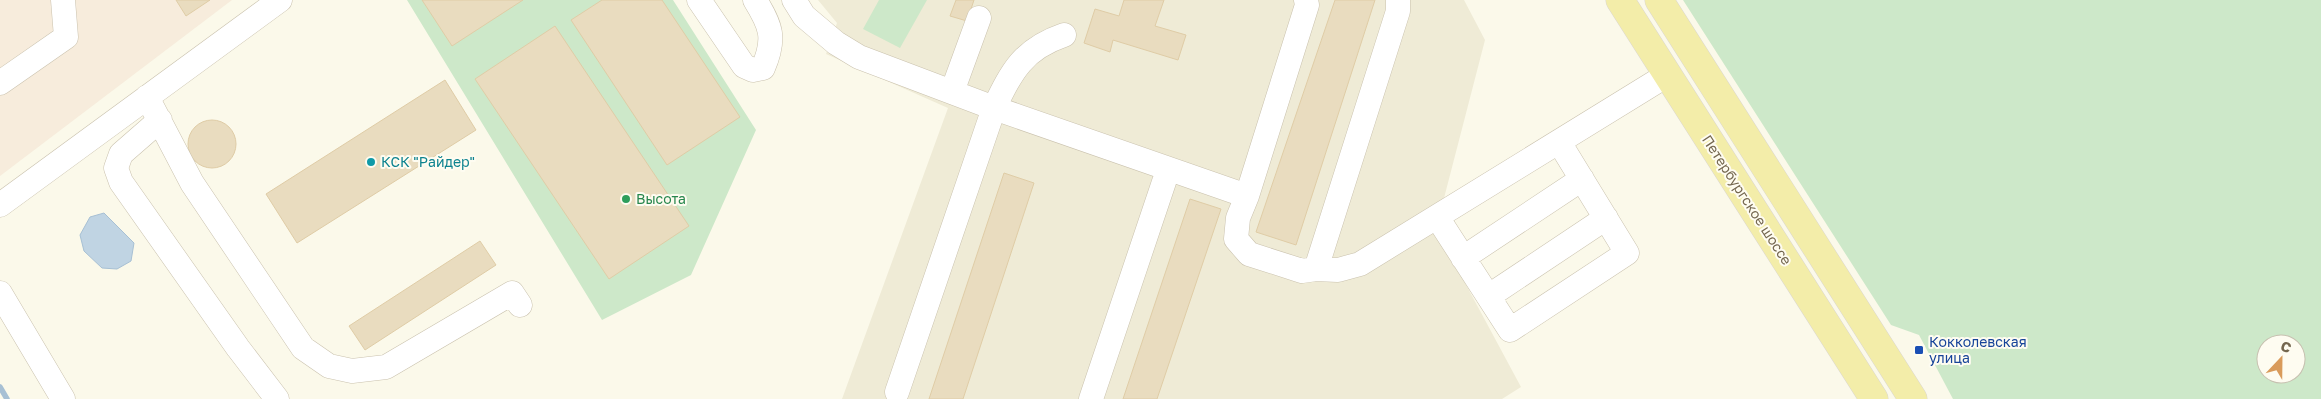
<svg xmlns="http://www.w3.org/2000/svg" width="2321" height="399" font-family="'Golos Text',sans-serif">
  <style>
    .residential { fill: #efebd6 }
    .commercial { fill: #f7ecdc }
    .green { fill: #cde8c9; fill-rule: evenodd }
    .water { fill: #c0d4e3; stroke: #a7c0d4 }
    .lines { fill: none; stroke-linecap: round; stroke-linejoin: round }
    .stream { stroke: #a7c0d4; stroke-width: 5.5 }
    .building { fill: #e9dcbf; stroke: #dfcca6 }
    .minor-casing { stroke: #cac2ae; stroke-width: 25 }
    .major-casing { stroke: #dbd7d1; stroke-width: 29 }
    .minor { stroke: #fff; stroke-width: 24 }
    .major { stroke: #f3eda9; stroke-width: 28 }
    .culture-dot { fill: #0f9aa8; stroke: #fefcf1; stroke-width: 2 }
    .leisure-dot { fill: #2e9e5b; stroke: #fefcf1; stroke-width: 2 }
    .transit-dot { fill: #1a4fb4; stroke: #fefcf1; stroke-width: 2 }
    .labels { text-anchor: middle; stroke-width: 4; stroke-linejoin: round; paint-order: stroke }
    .culture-label { font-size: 14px; fill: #0d838f; stroke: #fefcf1; text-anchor: start }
    .leisure-label { font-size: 14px; fill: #27864d; stroke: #fefcf1; text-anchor: start }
    .street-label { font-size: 14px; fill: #74674f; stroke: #fefcf1 }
    .transit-label { font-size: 14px; fill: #164399; stroke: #fefcf1; text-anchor: start }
  </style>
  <rect width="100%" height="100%" fill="#fbf9ea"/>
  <path class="residential" d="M818,0H1464L1485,40L1436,229L1521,387L1502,399H842L948,108L826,54L837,23Z"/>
  <path class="commercial" d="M0,0H232L0,176Z"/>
  <path class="green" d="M407,0H673L756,130L691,275L602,320Z
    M879,0H927L900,48L863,29Z
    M1683,0H2321V399H1953L1919,335L1891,325ZM2266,344H2296V374H2266Z"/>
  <path class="water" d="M104,213L134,243L131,261L117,269L102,268L84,251L80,235L90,217Z"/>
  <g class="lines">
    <path class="stream" d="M0,387L7,399"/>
  </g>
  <path class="building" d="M176,0H210L186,16Z
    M422,0H523L452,46Z
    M602,0H662L740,117L667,165L571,20Z
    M956,0H974L967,21L950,16Z
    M1124,0H1164L1155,26L1186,35L1178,60L1113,40L1110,52L1084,43L1095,9L1119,16Z
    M1335,0H1375L1296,245L1256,232Z
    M555,26L689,226L609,279L475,79Z
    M445,80L476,130L297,243L266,194Z
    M188 144a24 24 0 1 1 48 0a24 24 0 1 1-48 0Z
    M1004,173L1034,183L963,399H929Z
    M1190,199L1221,209L1157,399H1123Z
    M480,241L496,265L365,350L349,326Z"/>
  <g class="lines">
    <g class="minor-casing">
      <path id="minor" d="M699,0L744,66L753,70L763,68C776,38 771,26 755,0
        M794,0L804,16L836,43L859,57L994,108L1247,196
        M1306,0L1307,5L1247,196L1238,218L1236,239L1249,254L1302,271L1316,269L1338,270L1360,264L1667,75
        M0,83L66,37L63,0
        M952,92L979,18
        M147,97L192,183L303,348L329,366L352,371L386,367L512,293L520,305
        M160,120L121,154L116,168L121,182L238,348L277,399
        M0,205L280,0
        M1437,217L1510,330L1627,253L1559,142
        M1463,258L1582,179
        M1316,269L1398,11V0
        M0,293L63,399
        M1489,296L1606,218
        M897,392L994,108C1012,71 1023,49 1064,35
        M1091,399L1168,170"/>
    </g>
    <g class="major-casing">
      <path id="major" d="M1620,0L1874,399
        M1659,0L1913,399"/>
    </g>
    <use href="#minor" class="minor"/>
    <use href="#major" class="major"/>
  </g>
  <circle class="culture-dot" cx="371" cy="162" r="5"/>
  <circle class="leisure-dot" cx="626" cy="199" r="5"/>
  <rect class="transit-dot" x="1914" y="345" width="10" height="10" rx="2.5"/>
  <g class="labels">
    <g class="culture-label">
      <text x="381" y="167">КСК "Райдер"</text>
    </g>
    <g class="leisure-label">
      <text x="636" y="204">Высота</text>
    </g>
    <g class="street-label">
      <text transform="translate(1747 200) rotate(57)" y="5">Петербургское шоссе</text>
    </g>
    <g class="transit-label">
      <text x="1929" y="347">Кокколевская<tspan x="1929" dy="16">улица</tspan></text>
    </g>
  </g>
  <g transform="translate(2281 359) rotate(22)"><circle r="24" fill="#fefcf1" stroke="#c7c0b0"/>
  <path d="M0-4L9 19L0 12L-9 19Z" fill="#d99b5b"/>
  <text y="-8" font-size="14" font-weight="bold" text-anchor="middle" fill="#74674f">С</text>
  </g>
</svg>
